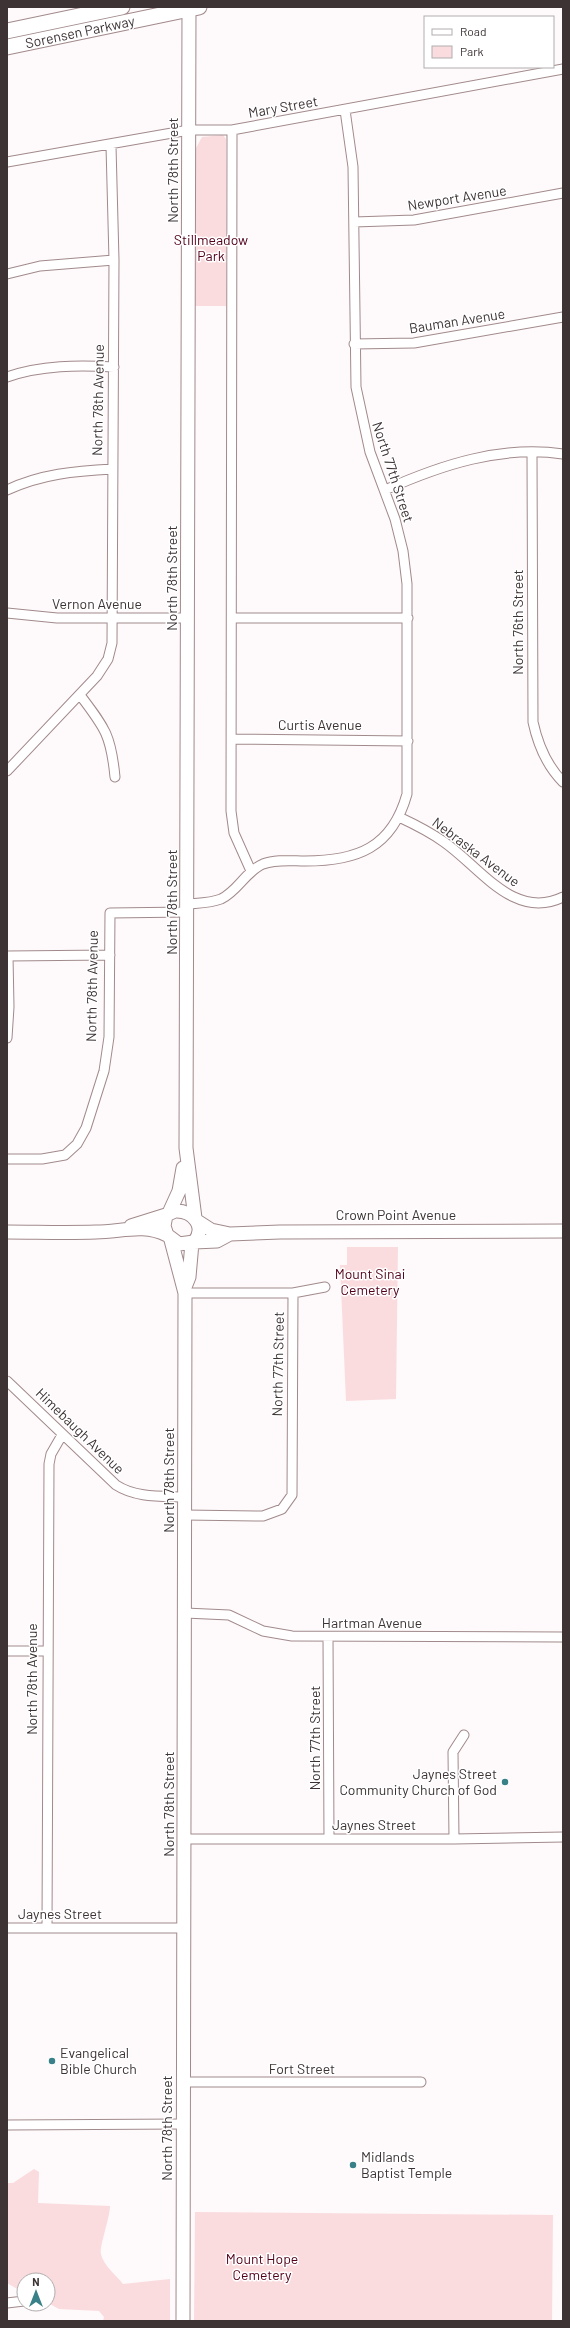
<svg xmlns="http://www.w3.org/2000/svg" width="570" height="2328" font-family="Barlow,sans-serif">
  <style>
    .green { fill: #fadcdf }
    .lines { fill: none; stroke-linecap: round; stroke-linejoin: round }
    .street-casing { stroke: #a18a8c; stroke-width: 11 }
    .secondary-casing { stroke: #a18a8c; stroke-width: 15 }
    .primary-casing { stroke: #a18a8c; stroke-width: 17 }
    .street { stroke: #fff; stroke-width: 9 }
    .secondary { stroke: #fff; stroke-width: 13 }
    .primary { stroke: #fff; stroke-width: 15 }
    .poi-dot { fill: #398188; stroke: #fff; stroke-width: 1.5 }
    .labels { text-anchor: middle; stroke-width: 3; stroke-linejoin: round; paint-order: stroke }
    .street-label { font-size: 14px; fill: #3d3334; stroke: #fff }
    .park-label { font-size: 14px; fill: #53001a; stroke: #fff }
    .poi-label { font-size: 14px; fill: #3d3334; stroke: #fff; text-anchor: start }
  </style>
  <rect width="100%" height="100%" fill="#fef9fa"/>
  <path class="green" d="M223,135L226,139V306H195L196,148L202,137Z
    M347,1247H398L396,1399L346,1401L340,1265H347Z
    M34,2169L39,2172L38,2203L110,2206C110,2218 99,2247 101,2254C103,2265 116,2275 123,2284L170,2279V2321H103L104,2317L99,2311L59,2309L48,2303V2280H24V2293L7,2283V2183H13Z
    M195,2212L553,2215L552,2321H194Z"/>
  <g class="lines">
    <g class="street-casing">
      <path id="street" d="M232,130L231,811L234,833L251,871
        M7,162L189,130H232L563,69
        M354,222L414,220L563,193
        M7,274L40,266L114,260
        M354,344L414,343L563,317
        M7,377C41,365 79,365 114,367
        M532,453L533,722C538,745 546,765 563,782
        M7,490C41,474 75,471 113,469
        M385,490C441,465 501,445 563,454
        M7,613L57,618H188
        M232,618H408
        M80,695C105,728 111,735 115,777
        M232,739L408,741
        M7,771L97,676L108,659L112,643L114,260L111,146
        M399,817C414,824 430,832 444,842C480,867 514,921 563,897
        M188,904C199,903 211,903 221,899C238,891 245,872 263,864C276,859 292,861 305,861C357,861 392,848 407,794V584L403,551L395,519L370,452L356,387L353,167L345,110
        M7,956L110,955
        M7,1038L9,1007L8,956
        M7,1159H42L65,1155L77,1144L86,1128L104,1071L109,1037L110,913L188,912
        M185,1293H293L325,1287
        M7,1381L116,1485C136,1498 161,1496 185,1497
        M185,1515L263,1516L282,1509L292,1495L293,1293
        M185,1613L229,1615L263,1631L292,1636L563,1637
        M328,1637L329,1839
        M7,1651H48
        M185,1839H454L563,1837
        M454,1839L453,1752L464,1735
        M7,1928H184
        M47,1928L49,1464L51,1454L62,1435
        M184,2082H421
        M7,2125L183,2124
        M7,2303L24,2301"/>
    </g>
    <g class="secondary-casing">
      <path id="secondary" d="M189,7L186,1148L195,1218
        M175,1211C193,1210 207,1227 194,1242L179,1244L167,1235L164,1226L166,1215Z
        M169,1213L179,1191L183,1168
        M197,1221L211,1230L230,1234L280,1232L563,1231
        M131,1226L166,1215
        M7,1232C37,1232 66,1233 96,1232C121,1232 143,1223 167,1235
        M171,1240L185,1293L183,2321
        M194,1242L217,1241L230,1234
        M185,1287L189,1277L192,1243"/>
    </g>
    <g class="primary-casing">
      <path id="primary" d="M7,31L122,7
        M7,47L199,7"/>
    </g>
    <use href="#street" class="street"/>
    <use href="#secondary" class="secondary"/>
    <use href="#primary" class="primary"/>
  </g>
  <g class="poi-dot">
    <circle cx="505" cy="1782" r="4"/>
    <circle cx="52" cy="2061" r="4"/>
    <circle cx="353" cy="2165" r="4"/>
  </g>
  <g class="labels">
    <g class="street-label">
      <text transform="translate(80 32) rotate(-12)" y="5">Sorensen Parkway</text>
      <text transform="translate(283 107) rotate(-10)" y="5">Mary Street</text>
      <text transform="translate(173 170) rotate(-90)" y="5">North 78th Street</text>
      <text transform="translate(457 198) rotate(-9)" y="5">Newport Avenue</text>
      <text transform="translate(457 321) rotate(-9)" y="5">Bauman Avenue</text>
      <text transform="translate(98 400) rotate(-89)" y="5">North 78th Avenue</text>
      <text transform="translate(393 472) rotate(72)" y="5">North 77th Street</text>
      <text transform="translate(172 578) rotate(-90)" y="5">North 78th Street</text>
      <text x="97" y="609">Vernon Avenue</text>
      <text transform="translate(518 622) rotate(-90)" y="5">North 76th Street</text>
      <text x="320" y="730">Curtis Avenue</text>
      <text transform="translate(476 852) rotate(37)" y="5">Nebraska Avenue</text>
      <text transform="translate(172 902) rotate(-90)" y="5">North 78th Street</text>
      <text transform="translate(92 986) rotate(-89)" y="5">North 78th Avenue</text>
      <text x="396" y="1220">Crown Point Avenue</text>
      <text transform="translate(278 1364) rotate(-89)" y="5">North 77th Street</text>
      <text transform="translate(80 1431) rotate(44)" y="5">Himebaugh Avenue</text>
      <text transform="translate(169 1480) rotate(-90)" y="5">North 78th Street</text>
      <text x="372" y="1628">Hartman Avenue</text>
      <text transform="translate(32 1679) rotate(-90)" y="5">North 78th Avenue</text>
      <text transform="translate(315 1738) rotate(-90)" y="5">North 77th Street</text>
      <text transform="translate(169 1804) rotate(-90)" y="5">North 78th Street</text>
      <text x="374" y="1830">Jaynes Street</text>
      <text x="60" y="1919">Jaynes Street</text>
      <text x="302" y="2074">Fort Street</text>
      <text transform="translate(167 2128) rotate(-90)" y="5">North 78th Street</text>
    </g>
    <g class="park-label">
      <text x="211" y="245">Stillmeadow<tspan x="211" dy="16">Park</tspan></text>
      <text x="370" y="1279">Mount Sinai<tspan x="370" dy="16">Cemetery</tspan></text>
      <text x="262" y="2264">Mount Hope<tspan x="262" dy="16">Cemetery</tspan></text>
    </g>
    <g class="poi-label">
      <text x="497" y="1779" text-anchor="end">Jaynes Street<tspan x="497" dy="16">Community Church of God</tspan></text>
      <text x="60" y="2058">Evangelical<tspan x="60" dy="16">Bible Church</tspan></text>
      <text x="361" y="2162">Midlands<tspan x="361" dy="16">Baptist Temple</tspan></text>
    </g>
  </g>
  <rect width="570" height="2328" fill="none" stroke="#3d3334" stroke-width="16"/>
  <rect x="424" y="16" width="130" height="52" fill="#ffffff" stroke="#b1adae"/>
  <rect x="432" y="29" width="20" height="6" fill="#ffffff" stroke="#b1adae"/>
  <text x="460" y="36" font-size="12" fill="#3d3334">Road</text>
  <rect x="432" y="46" width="20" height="12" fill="#fadcdf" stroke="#b1adae"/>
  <text x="460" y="56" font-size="12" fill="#3d3334">Park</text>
  <g transform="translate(36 2292)"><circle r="19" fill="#ffffff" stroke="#b1adae"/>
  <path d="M0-3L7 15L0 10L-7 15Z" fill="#398188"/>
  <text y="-6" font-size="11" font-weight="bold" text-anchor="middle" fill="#3d3334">N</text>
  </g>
</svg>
